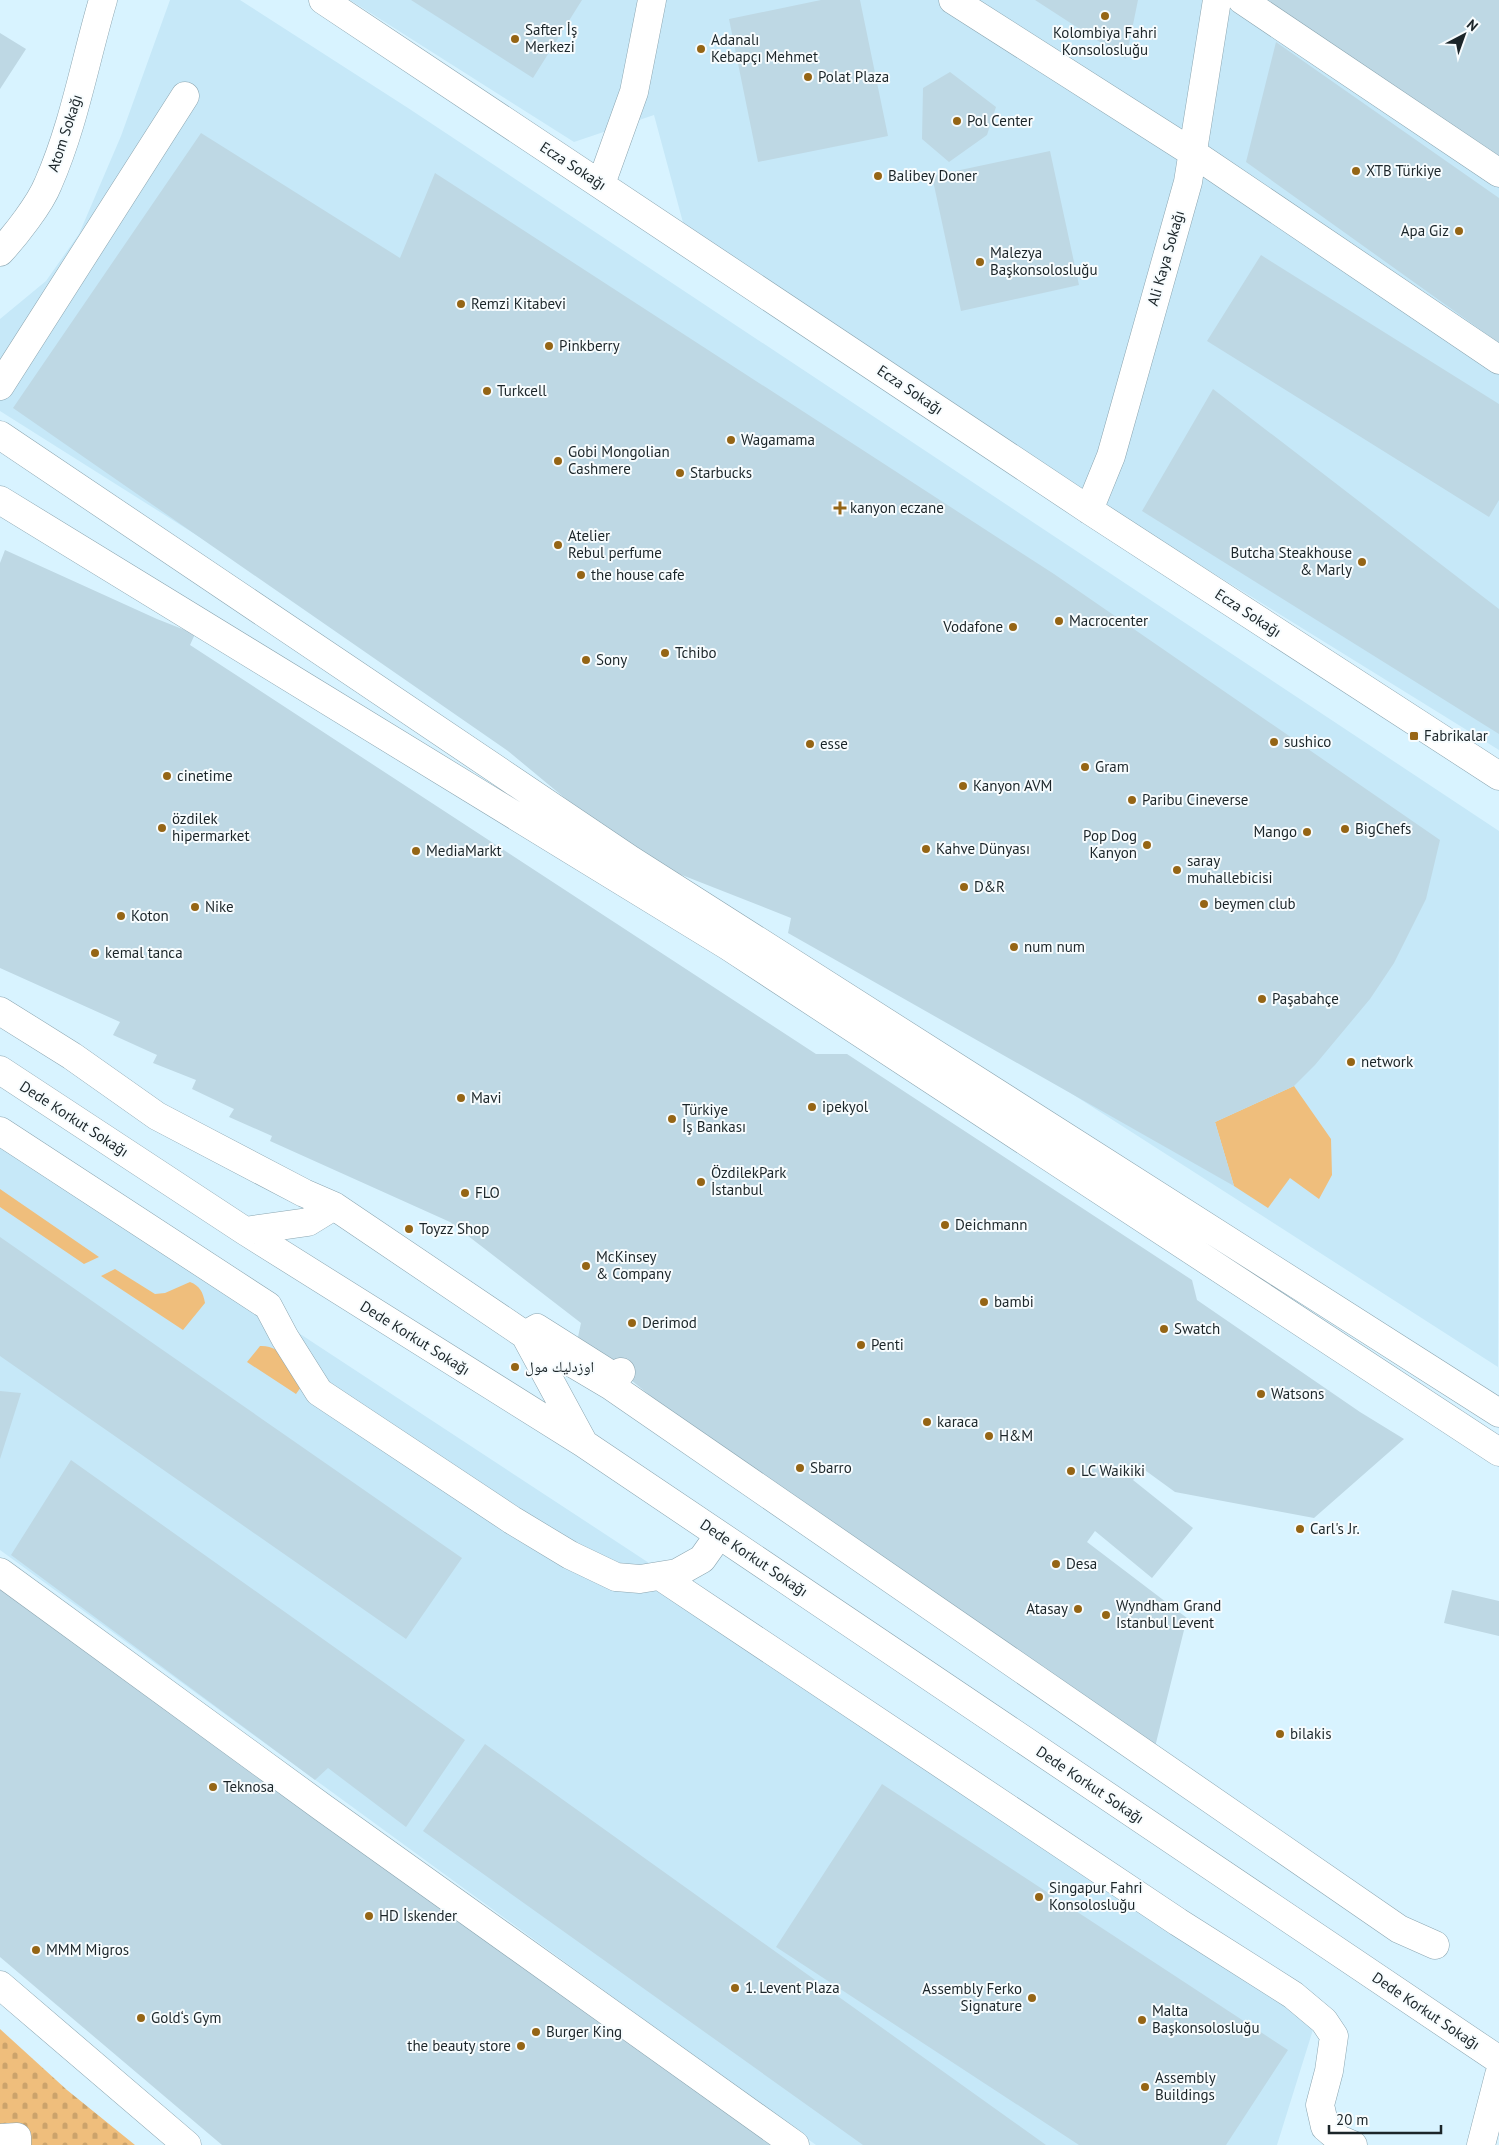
<svg xmlns="http://www.w3.org/2000/svg" width="1499" height="2145" font-family="'PT Sans','Noto Naskh Arabic',sans-serif">
  <style>
    .built { fill: #c6e8f8 }
    .grass { fill: #efbe7c }
    .cemetery { fill: url(#cemetery-stones) }
    .building { fill: #bed8e4 }
    .lines { fill: none; stroke-linecap: round; stroke-linejoin: round }
    .minor-casing { stroke: #8ba5b0; stroke-width: 29 }
    .major-casing { stroke: #8ba5b0; stroke-width: 29 }
    .minor { stroke: #fff; stroke-width: 28 }
    .major { stroke: #fff; stroke-width: 28 }
    .poi-dot { fill: #956515; stroke: #f7fcfe; stroke-width: 2 }
    .labels { text-anchor: middle; stroke-width: 4; stroke-linejoin: round; paint-order: stroke }
    .poi-label { font-size: 15px; fill: #1b2529; stroke: #f7fcfe; text-anchor: start }
    .street-label { font-size: 15px; fill: #1b2529; stroke: #f7fcfe }
  </style>
  <defs>
    <pattern id="cemetery-stones" width="16" height="16" patternUnits="userSpaceOnUse" patternTransform="scale(1.25)"><rect width="16" height="16" fill="#efbe7c"/><path d="M2 7V4a2 2 0 0 1 4 0v3zM10 15v-3a2 2 0 0 1 4 0v3z" fill="#cca36b"/></pattern>
  </defs>
  <rect width="100%" height="100%" fill="#d8f3ff"/>
  <path class="built" d="M170,0H240L408,108L1499,831L1498,1367L472,709L0,411V319L46,281L79,234L121,136Z
    M350,0H1499V750L1084,493L685,230L654,115L574,142Z
    M0,1137L1321,2004L1277,2145H816L0,1550Z"/>
  <path class="grass" d="M1294,1086L1331,1139L1332,1175L1319,1199L1290,1178L1268,1208L1234,1186L1215,1122Z
    M0,1189L99,1257L84,1264L0,1207Z
    M115,1269L155,1294L165,1293L190,1282C200,1286 203,1292 205,1303L183,1330L101,1276Z
    M260,1346C284,1345 291,1368 301,1387L296,1394L247,1362Z"/>
  <path class="cemetery" d="M0,2029L67,2090L135,2145H0Z"/>
  <path class="building" d="M411,0H582L533,78Z
    M821,0H860L888,136L758,162L729,19Z
    M1035,0H1138L1126,59Z
    M1263,0H1499V157Z
    M0,33L26,49L0,89Z
    M1276,42L1499,198V343L1246,162Z
    M950,72L996,107L987,135L949,162L922,139L923,88Z
    M201,133L400,258L435,173L1054,574L1440,840L1426,899L1394,963L1370,999L1315,1065L1294,1086L1215,1122L1234,1186L788,933L791,918L636,857L508,751L13,408Z
    M1050,151L1079,285L961,311L932,176Z
    M1261,255L1499,404V500L1489,517L1207,341Z
    M1213,389L1499,609V734L1142,511Z
    M5,550L157,619L195,634L190,645L816,1054H847L1192,1280L1197,1300L1360,1412L1404,1439L1314,1518L1175,1492L1142,1468L1133,1480L1193,1528L1152,1578L1095,1531L1087,1542L1187,1618L1153,1755L1043,1666L1040,1671L1004,1640L996,1649L792,1511L578,1337L581,1323L450,1222L270,1141L272,1136L229,1117L234,1109L192,1089L196,1080L153,1063L157,1055L113,1035L120,1022L0,968V563Z
    M0,1237L462,1558L406,1639L0,1356Z
    M0,1391L21,1393L0,1459Z
    M71,1460L465,1740L406,1827L328,1768L315,1780L11,1555Z
    M0,1583L776,2145H222L0,1957Z
    M1452,1590L1499,1601V1636L1444,1623Z
    M485,1744L1046,2145H863L423,1831Z
    M882,1784L1288,2050L1226,2145H1079L776,1947Z"/>
  <g class="lines">
    <g class="minor-casing">
      <path id="minor" d="M323,0L1089,510L1499,776
        M953,0L1193,153L1499,360
        M1242,0L1499,173
        M601,184L634,92L652,0
        M0,252C15,236 40,204 48,184C74,125 85,61 103,0
        M0,386L185,96
        M0,435L631,860L1499,1413
        M0,500L728,946L1499,1452
        M1089,510L1111,456L1188,182L1217,0
        M0,1011L72,1056L157,1116L304,1193L334,1206
        M0,1070L245,1231L583,1443L1499,2060
        M0,1131L268,1306L285,1338L319,1392L512,1520L570,1555L616,1577L640,1579L677,1573L702,1559L719,1535
        M245,1231L308,1222L334,1206L525,1335L583,1442
        M621,1372L616,1378L537,1328L525,1335L611,1386L1399,1929L1435,1945
        M0,1572L322,1807L795,2145
        M660,1576L1178,1922L1293,1995L1324,2021L1334,2036L1329,2071L1320,2105L1325,2127L1339,2139L1353,2145
        M0,1985L187,2145
        M0,2138L17,2137V2145"/>
    </g>
    <g class="major-casing">
      <path id="major" d="M1481,2145L1499,2075"/>
    </g>
    <use href="#minor" class="minor"/>
    <use href="#major" class="major"/>
  </g>
  <g class="poi-dot">
    <circle cx="1105" cy="16" r="5"/>
    <circle cx="515" cy="39" r="5"/>
    <circle cx="701" cy="49" r="5"/>
    <circle cx="808" cy="77" r="5"/>
    <circle cx="957" cy="121" r="5"/>
    <circle cx="1356" cy="171" r="5"/>
    <circle cx="878" cy="176" r="5"/>
    <circle cx="1459" cy="231" r="5"/>
    <circle cx="980" cy="262" r="5"/>
    <circle cx="461" cy="304" r="5"/>
    <circle cx="549" cy="346" r="5"/>
    <circle cx="487" cy="391" r="5"/>
    <circle cx="731" cy="440" r="5"/>
    <circle cx="558" cy="461" r="5"/>
    <circle cx="680" cy="473" r="5"/>
    <path d="M837.5 500.5h5v5h5v5h-5v5h-5v-5h-5v-5h5z"/>
    <circle cx="558" cy="545" r="5"/>
    <circle cx="1362" cy="562" r="5"/>
    <circle cx="581" cy="575" r="5"/>
    <circle cx="1059" cy="621" r="5"/>
    <circle cx="1013" cy="627" r="5"/>
    <circle cx="665" cy="653" r="5"/>
    <circle cx="586" cy="660" r="5"/>
    <rect x="1409" y="731" width="10" height="10" rx="2.5"/>
    <circle cx="1274" cy="742" r="5"/>
    <circle cx="810" cy="744" r="5"/>
    <circle cx="1085" cy="767" r="5"/>
    <circle cx="167" cy="776" r="5"/>
    <circle cx="963" cy="786" r="5"/>
    <circle cx="1132" cy="800" r="5"/>
    <circle cx="162" cy="828" r="5"/>
    <circle cx="1345" cy="829" r="5"/>
    <circle cx="1307" cy="832" r="5"/>
    <circle cx="1147" cy="845" r="5"/>
    <circle cx="926" cy="849" r="5"/>
    <circle cx="416" cy="851" r="5"/>
    <circle cx="1177" cy="870" r="5"/>
    <circle cx="964" cy="887" r="5"/>
    <circle cx="1204" cy="904" r="5"/>
    <circle cx="195" cy="907" r="5"/>
    <circle cx="121" cy="916" r="5"/>
    <circle cx="1014" cy="947" r="5"/>
    <circle cx="95" cy="953" r="5"/>
    <circle cx="1262" cy="999" r="5"/>
    <circle cx="1351" cy="1062" r="5"/>
    <circle cx="461" cy="1098" r="5"/>
    <circle cx="812" cy="1107" r="5"/>
    <circle cx="672" cy="1119" r="5"/>
    <circle cx="701" cy="1182" r="5"/>
    <circle cx="465" cy="1193" r="5"/>
    <circle cx="945" cy="1225" r="5"/>
    <circle cx="409" cy="1229" r="5"/>
    <circle cx="586" cy="1266" r="5"/>
    <circle cx="984" cy="1302" r="5"/>
    <circle cx="632" cy="1323" r="5"/>
    <circle cx="1164" cy="1329" r="5"/>
    <circle cx="861" cy="1345" r="5"/>
    <circle cx="515" cy="1367" r="5"/>
    <circle cx="1261" cy="1394" r="5"/>
    <circle cx="927" cy="1422" r="5"/>
    <circle cx="989" cy="1436" r="5"/>
    <circle cx="800" cy="1468" r="5"/>
    <circle cx="1071" cy="1471" r="5"/>
    <circle cx="1300" cy="1529" r="5"/>
    <circle cx="1056" cy="1564" r="5"/>
    <circle cx="1078" cy="1609" r="5"/>
    <circle cx="1106" cy="1615" r="5"/>
    <circle cx="1280" cy="1734" r="5"/>
    <circle cx="213" cy="1787" r="5"/>
    <circle cx="1039" cy="1897" r="5"/>
    <circle cx="369" cy="1916" r="5"/>
    <circle cx="36" cy="1950" r="5"/>
    <circle cx="735" cy="1988" r="5"/>
    <circle cx="1032" cy="1998" r="5"/>
    <circle cx="141" cy="2018" r="5"/>
    <circle cx="1142" cy="2020" r="5"/>
    <circle cx="536" cy="2032" r="5"/>
    <circle cx="521" cy="2046" r="5"/>
    <circle cx="1145" cy="2087" r="5"/>
  </g>
  <g class="labels">
    <g class="poi-label">
      <text x="525" y="35">Safter İş<tspan x="525" dy="17">Merkezi</tspan></text>
      <text x="1105" y="38" text-anchor="middle">Kolombiya Fahri<tspan x="1105" dy="17">Konsolosluğu</tspan></text>
      <text x="711" y="45">Adanalı<tspan x="711" dy="17">Kebapçı Mehmet</tspan></text>
      <text x="818" y="82">Polat Plaza</text>
      <text x="967" y="126">Pol Center</text>
      <text x="1366" y="176">XTB Türkiye</text>
      <text x="888" y="181">Balibey Doner</text>
      <text x="1449" y="236" text-anchor="end">Apa Giz</text>
      <text x="990" y="258">Malezya<tspan x="990" dy="17">Başkonsolosluğu</tspan></text>
      <text x="471" y="309">Remzi Kitabevi</text>
      <text x="559" y="351">Pinkberry</text>
      <text x="497" y="396">Turkcell</text>
      <text x="741" y="445">Wagamama</text>
      <text x="568" y="457">Gobi Mongolian<tspan x="568" dy="17">Cashmere</tspan></text>
      <text x="690" y="478">Starbucks</text>
      <text x="850" y="513">kanyon eczane</text>
      <text x="568" y="541">Atelier<tspan x="568" dy="17">Rebul perfume</tspan></text>
      <text x="1352" y="558" text-anchor="end">Butcha Steakhouse<tspan x="1352" dy="17">&amp; Marly</tspan></text>
      <text x="591" y="580">the house cafe</text>
      <text x="1069" y="626">Macrocenter</text>
      <text x="1003" y="632" text-anchor="end">Vodafone</text>
      <text x="675" y="658">Tchibo</text>
      <text x="596" y="665">Sony</text>
      <text x="1424" y="741">Fabrikalar</text>
      <text x="1284" y="747">sushico</text>
      <text x="820" y="749">esse</text>
      <text x="1095" y="772">Gram</text>
      <text x="177" y="781">cinetime</text>
      <text x="973" y="791">Kanyon AVM</text>
      <text x="1142" y="805">Paribu Cineverse</text>
      <text x="172" y="824">özdilek<tspan x="172" dy="17">hipermarket</tspan></text>
      <text x="1355" y="834">BigChefs</text>
      <text x="1297" y="837" text-anchor="end">Mango</text>
      <text x="1137" y="841" text-anchor="end">Pop Dog<tspan x="1137" dy="17">Kanyon</tspan></text>
      <text x="936" y="854">Kahve Dünyası</text>
      <text x="426" y="856">MediaMarkt</text>
      <text x="1187" y="866">saray<tspan x="1187" dy="17">muhallebicisi</tspan></text>
      <text x="974" y="892">D&amp;R</text>
      <text x="1214" y="909">beymen club</text>
      <text x="205" y="912">Nike</text>
      <text x="131" y="921">Koton</text>
      <text x="1024" y="952">num num</text>
      <text x="105" y="958">kemal tanca</text>
      <text x="1272" y="1004">Paşabahçe</text>
      <text x="1361" y="1067">network</text>
      <text x="471" y="1103">Mavi</text>
      <text x="822" y="1112">ipekyol</text>
      <text x="682" y="1115">Türkiye<tspan x="682" dy="17">İş Bankası</tspan></text>
      <text x="711" y="1178">ÖzdilekPark<tspan x="711" dy="17">İstanbul</tspan></text>
      <text x="475" y="1198">FLO</text>
      <text x="955" y="1230">Deichmann</text>
      <text x="419" y="1234">Toyzz Shop</text>
      <text x="596" y="1262">McKinsey<tspan x="596" dy="17">&amp; Company</tspan></text>
      <text x="994" y="1307">bambi</text>
      <text x="642" y="1328">Derimod</text>
      <text x="1174" y="1334">Swatch</text>
      <text x="871" y="1350">Penti</text>
      <text x="525" y="1372">اوزدليك مول</text>
      <text x="1271" y="1399">Watsons</text>
      <text x="937" y="1427">karaca</text>
      <text x="999" y="1441">H&amp;M</text>
      <text x="810" y="1473">Sbarro</text>
      <text x="1081" y="1476">LC Waikiki</text>
      <text x="1310" y="1534">Carl's Jr.</text>
      <text x="1066" y="1569">Desa</text>
      <text x="1116" y="1611">Wyndham Grand<tspan x="1116" dy="17">Istanbul Levent</tspan></text>
      <text x="1068" y="1614" text-anchor="end">Atasay</text>
      <text x="1290" y="1739">bilakis</text>
      <text x="223" y="1792">Teknosa</text>
      <text x="1049" y="1893">Singapur Fahri<tspan x="1049" dy="17">Konsolosluğu</tspan></text>
      <text x="379" y="1921">HD İskender</text>
      <text x="46" y="1955">MMM Migros</text>
      <text x="745" y="1993">1. Levent Plaza</text>
      <text x="1022" y="1994" text-anchor="end">Assembly Ferko<tspan x="1022" dy="17">Signature</tspan></text>
      <text x="1152" y="2016">Malta<tspan x="1152" dy="17">Başkonsolosluğu</tspan></text>
      <text x="151" y="2023">Gold‘s Gym</text>
      <text x="546" y="2037">Burger King</text>
      <text x="511" y="2051" text-anchor="end">the beauty store</text>
      <text x="1155" y="2083">Assembly<tspan x="1155" dy="17">Buildings</tspan></text>
    </g>
    <g class="street-label">
      <text transform="translate(65 133) rotate(-72)" y="5">Atom Sokağı</text>
      <text transform="translate(573 166) rotate(33)" y="5">Ecza Sokağı</text>
      <text transform="translate(1166 258) rotate(-74)" y="5">Ali Kaya Sokağı</text>
      <text transform="translate(910 390) rotate(34)" y="5">Ecza Sokağı</text>
      <text transform="translate(1248 613) rotate(33)" y="5">Ecza Sokağı</text>
      <text transform="translate(74 1119) rotate(33)" y="5">Dede Korkut Sokağı</text>
      <text transform="translate(415 1338) rotate(32)" y="5">Dede Korkut Sokağı</text>
      <text transform="translate(754 1558) rotate(34)" y="5">Dede Korkut Sokağı</text>
      <text transform="translate(1090 1785) rotate(34)" y="5">Dede Korkut Sokağı</text>
      <text transform="translate(1426 2011) rotate(34)" y="5">Dede Korkut Sokağı</text>
    </g>
  </g>
  <g transform="translate(1464 35) rotate(41)" stroke="#f7fcfe" stroke-width="4" paint-order="stroke">
  <path d="M0-4L9 19L0 12L-9 19Z" fill="#1b2529"/>
  <text y="-8" font-size="14" font-weight="bold" text-anchor="middle" fill="#1b2529">N</text>
  </g>
  <path d="M1329 2125v8h112v-8" fill="none" stroke="#1b2529" stroke-width="2.5"/>
  <text x="1336" y="2125" font-size="15" fill="#1b2529" stroke="#f7fcfe" stroke-width="4" paint-order="stroke">20 m</text>
</svg>
